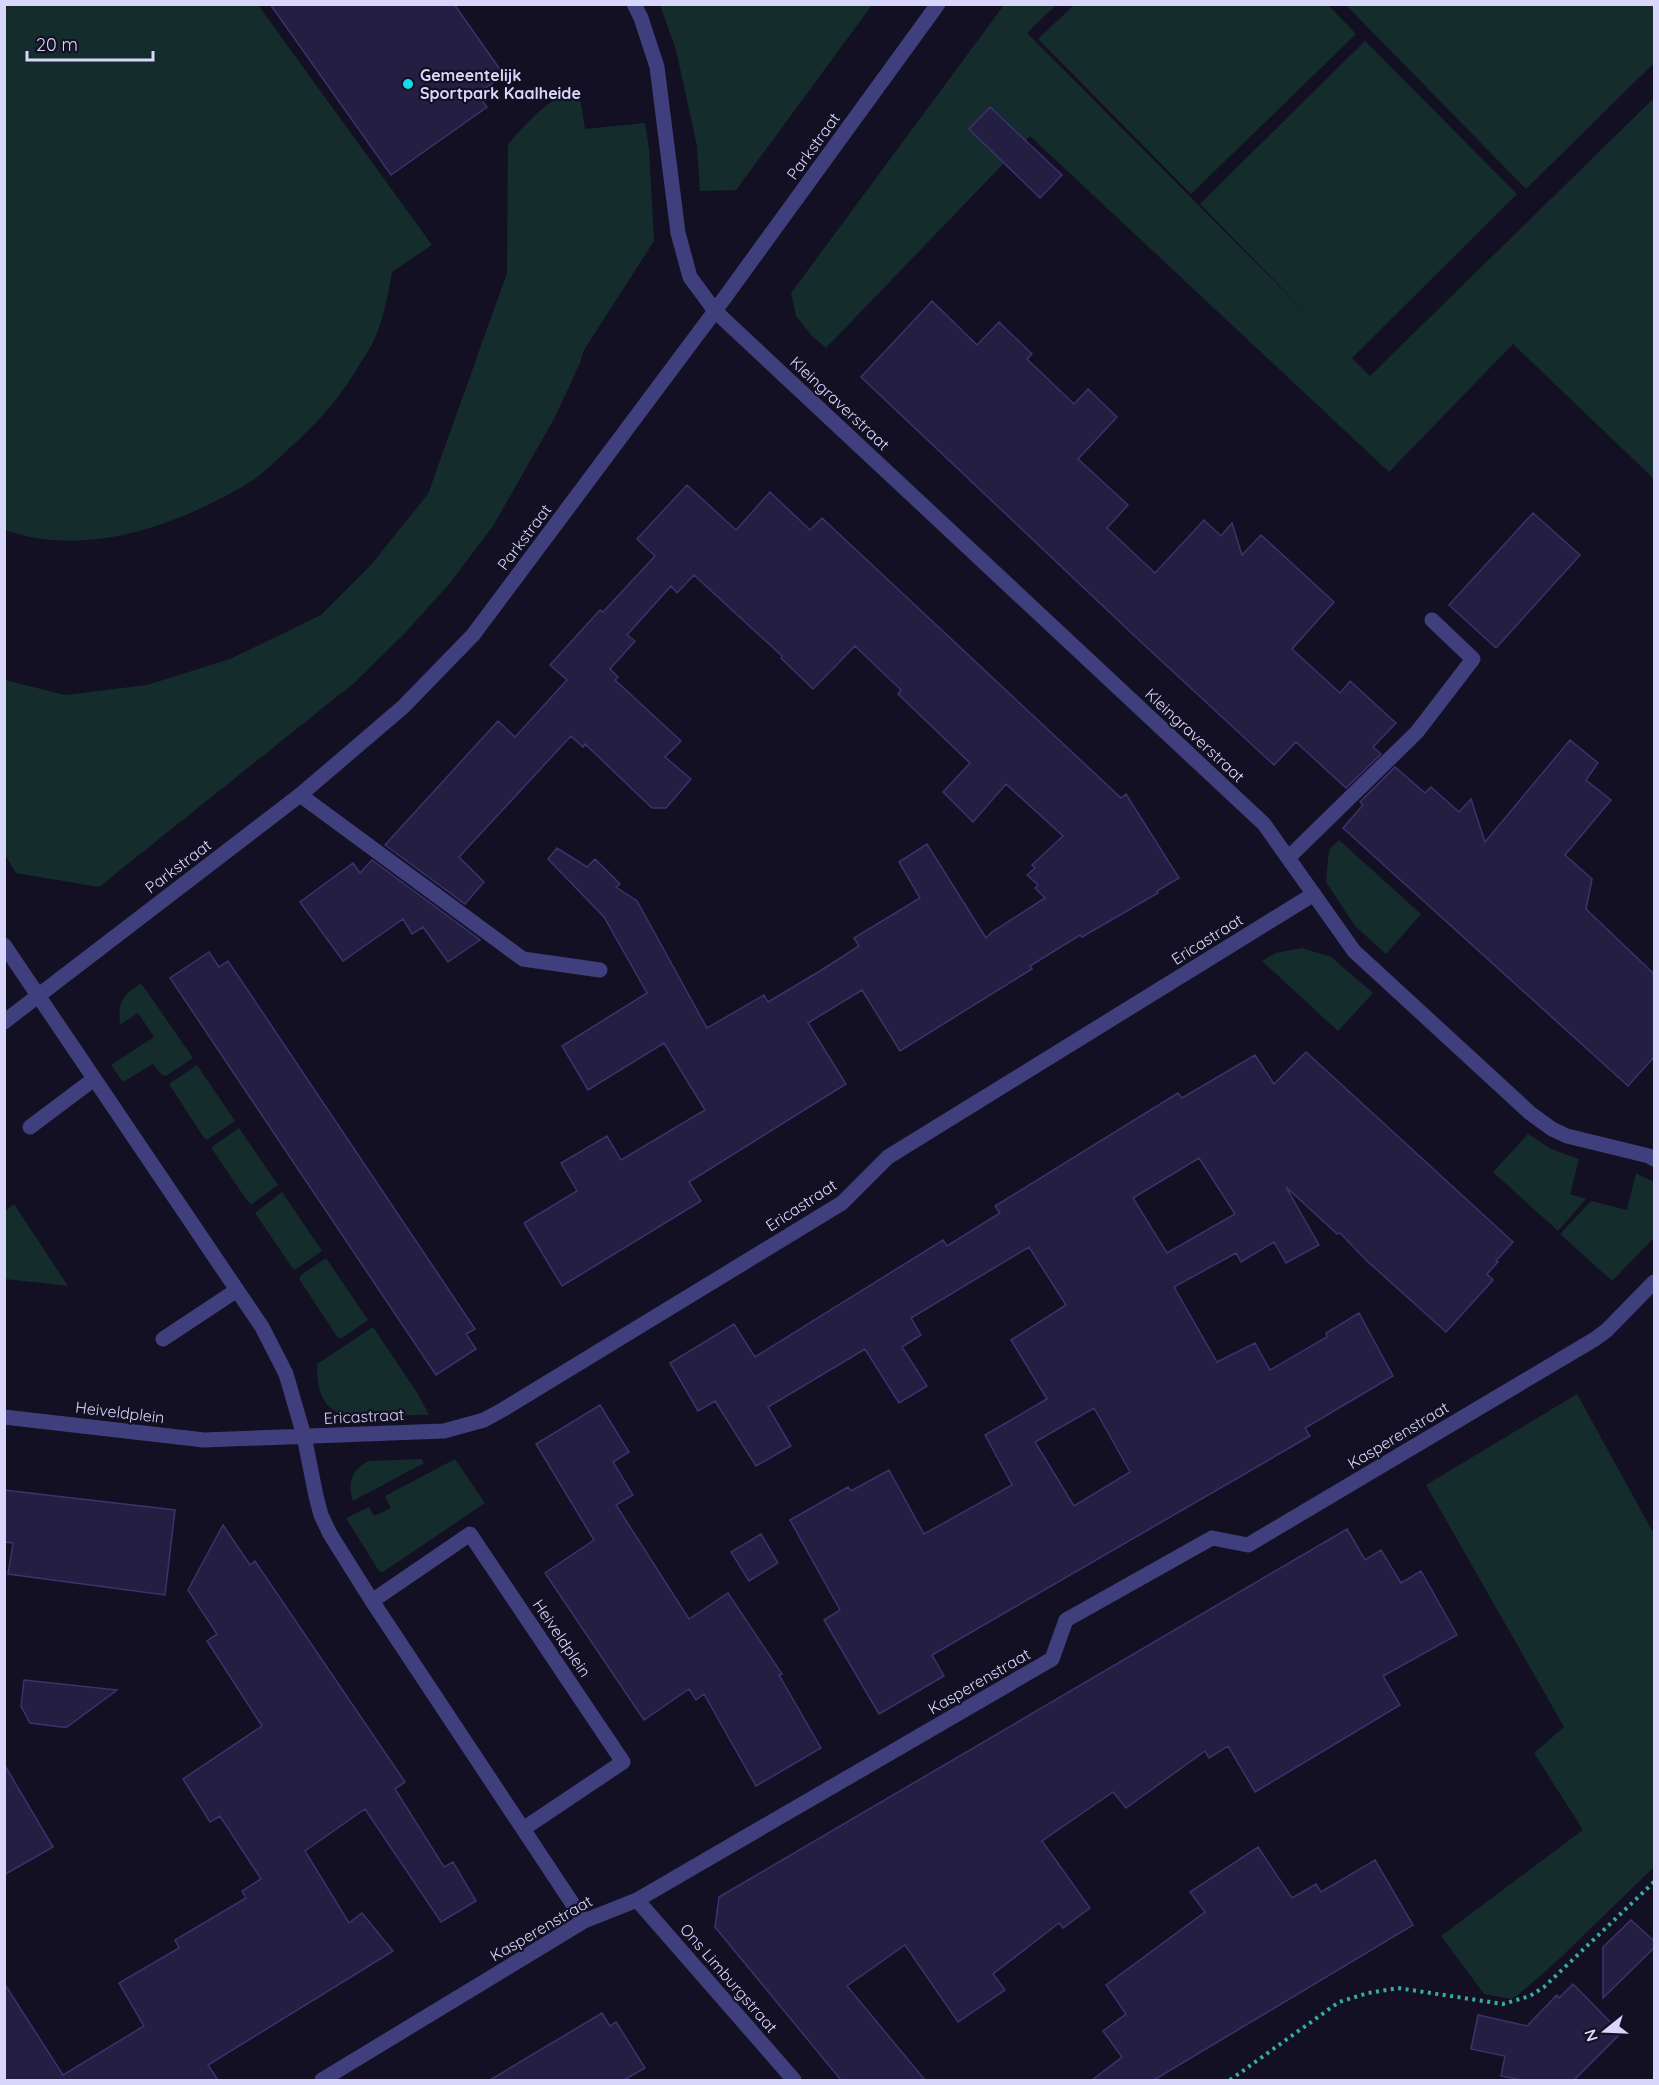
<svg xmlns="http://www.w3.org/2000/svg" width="1659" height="2085" font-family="Quicksand,sans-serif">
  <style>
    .green { fill: #142c2b }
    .building { fill: #241e42; stroke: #3c326c; stroke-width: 1.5; fill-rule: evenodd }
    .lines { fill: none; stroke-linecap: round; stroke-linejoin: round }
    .path { stroke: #39aca2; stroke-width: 4; stroke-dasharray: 3 4.5; stroke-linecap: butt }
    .minor { stroke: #403f7e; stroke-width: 15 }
    .poi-dot { fill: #13dbea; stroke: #131023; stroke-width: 2 }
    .labels { text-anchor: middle; stroke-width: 4.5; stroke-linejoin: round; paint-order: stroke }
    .poi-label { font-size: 16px; font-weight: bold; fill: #d9d6fc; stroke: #131023; text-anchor: start }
    .street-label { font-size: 16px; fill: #d9d6fc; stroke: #131023 }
  </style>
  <rect width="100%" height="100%" fill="#131023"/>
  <path class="green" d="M4,5H258L432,245L392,272C388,294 384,318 375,338C371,347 366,354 361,362C339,400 315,426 282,455C273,463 264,472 255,479C246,485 236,490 227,495C161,531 78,556 5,530Z
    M660,5V4L872,5L736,190L700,191L697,146L676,50Z
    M1004,5H1056L1027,33L1317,324L1200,204L1365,41L1517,194L1352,358L1370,376L1654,98V479L1513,344L1389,472L1030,136L826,348L811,335L796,316L791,293Z
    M1074,5H1328L1356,34L1191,194L1038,39Z
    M1346,5H1654V63L1526,189Z
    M579,91L585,129L645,123L649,149L654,241L584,350L580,363L555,417L493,526L450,583L405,633L354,683L99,887L16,873L5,855V680L65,695L147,685L230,659L321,615L370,566L428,494L507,273L508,144C526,124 551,94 579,91Z
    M1339,840L1421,914L1386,954L1355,926L1326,882L1329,850Z
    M1302,948L1331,957L1373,993L1338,1031L1262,961L1276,953Z
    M141,983L193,1058L166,1076L162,1075L153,1064L123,1082L111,1065L154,1037L138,1013L120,1025C118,1000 122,997 141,983Z
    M197,1065L235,1121L207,1140L204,1138L169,1084Z
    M239,1128L278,1185L252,1204L248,1202L212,1149L213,1146Z
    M1528,1134L1551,1149L1579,1159L1570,1194L1586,1199L1558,1231L1493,1172Z
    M1636,1173L1654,1182V1238L1612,1281L1560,1234L1591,1201L1627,1210Z
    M282,1192L322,1251L296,1269H293L255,1213Z
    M14,1204L68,1286L5,1279V1211Z
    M326,1258L368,1320L342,1338H338L299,1279L301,1275Z
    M373,1327L418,1394L429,1415C379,1412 315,1441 317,1364Z
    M1577,1394L1654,1534V1867L1557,1961L1518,1995L1511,1999L1484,1994L1441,1936L1583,1830L1534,1753L1564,1727L1426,1485Z
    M422,1459L424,1463L353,1501C347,1482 352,1469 369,1461Z
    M455,1459L485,1503L383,1572L379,1571L346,1518L369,1507L374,1516L391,1508L385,1496Z"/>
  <path class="building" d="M270,4H454L504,75L477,94L487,107L391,175Z
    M990,107L1062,175L1040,198L969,129Z
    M932,301L977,345L999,322L1032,354L1027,359L1074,404L1088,389L1117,417L1078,459L1128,505L1107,528L1155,573L1204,520L1221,536L1232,523L1242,555L1261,535L1334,602L1292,649L1340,693L1350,681L1396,723L1373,747L1381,754L1346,788L1296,742L1274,765L1141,642L861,377Z
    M687,485L736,530L770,492L810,530L822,518L1121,798L1126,794L1179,878L1157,891L1158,893L1082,937L1080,935L1030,966L1032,969L900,1051L862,990L808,1023L846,1084L689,1182L701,1201L562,1286L524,1223L577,1191L561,1163L607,1136L621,1160L705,1110L664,1043L588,1090L562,1046L647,993L604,917L548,859L557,848L587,867L595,859L620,884L616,887L637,901L707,1028L764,995L768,1002L820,971L859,946L854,938L920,898L899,862L927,844L986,938L992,932L1045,898L1035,888L1038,885L1027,875L1035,868L1032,865L1063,836L1006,784L973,822L943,792L970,763L898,694L901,690L855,646L813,689L781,658L782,656L694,575L677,593L671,586L627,635L635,641L610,669L618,677L615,680L681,741L665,757L691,779L666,808H652L585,744L583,747L571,736L459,857L484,882L465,904L385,845L498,721L515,737L567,680L550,665L600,610L603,612L655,556L637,539Z
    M1533,513L1580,555L1496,648L1449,605Z
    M1570,740L1598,763L1586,780L1611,800L1565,855L1592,879L1586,909L1654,974V1057L1628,1086L1343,828L1363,805L1360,802L1395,767L1425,793L1431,787L1459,812L1471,799L1485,842Z
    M372,860L479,939L480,940L448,962L423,927L412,934L403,919L343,961L300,902L353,863L360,873Z
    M209,952L219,967L228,961L475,1329L466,1334L476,1349L436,1375L170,978Z
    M1306,1052L1513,1242L1496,1261L1498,1262L1487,1274L1493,1280L1446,1332L1366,1260L1340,1233L1337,1234L1286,1187L1319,1245L1286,1263L1274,1242L1241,1262L1236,1253L1174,1287L1217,1362L1255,1343L1270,1370L1327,1337L1326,1333L1359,1313L1393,1376L1305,1428L1310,1436L932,1655L944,1676L879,1714L824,1620L840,1610L790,1520L848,1487L851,1491L889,1470L924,1534L1012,1485L985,1435L1047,1399L1011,1340L1066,1305L1029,1247L911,1318L921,1335L902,1347L927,1386L899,1403L865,1349L768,1407L791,1446L756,1466L715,1401L698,1411L670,1363L734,1324L755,1357L943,1240L947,1246L1000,1213L995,1206L1178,1093L1182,1098L1255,1055L1274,1084ZM1199,1158L1235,1214L1167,1253L1133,1198ZM1094,1408L1130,1472L1074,1506L1035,1442Z
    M600,1405L629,1452L613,1462L633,1495L616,1505L689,1619L728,1593L782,1674L779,1675L821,1748L756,1786L704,1694L696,1700L689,1689L644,1720L545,1573L594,1540L536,1444Z
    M4,1490L175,1510L165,1595L8,1574L13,1543L4,1542Z
    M223,1525L250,1565L255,1561L405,1782L395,1789L444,1867L453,1862L476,1901L441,1922L365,1809L305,1851L349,1923L362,1913L393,1951L208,2065L218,2080H4V1983L63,2075L144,2026L119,1983L179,1948L175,1940L246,1898L242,1891L261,1879L220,1816L210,1822L183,1779L262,1726L207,1641L217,1634L188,1590Z
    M1347,1529L1365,1560L1381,1550L1401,1583L1421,1571L1457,1635L1383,1676L1400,1705L1255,1792L1228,1746L1209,1758L1205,1751L1126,1808L1113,1792L1042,1841L1090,1908L1063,1928L1059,1923L993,1974L1005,1990L958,2022L905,1945L847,1986L925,2080H841L715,1927L719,1897Z
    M761,1534L778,1563L749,1581L731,1552Z
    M24,1680L117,1690L67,1727H61L30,1723L21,1706Z
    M4,1764L53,1847L4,1875Z
    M1258,1847L1292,1898L1316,1884L1321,1892L1375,1860L1413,1925L1154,2080H1092L1122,2057L1103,2031L1126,2014L1106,1985L1205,1912L1190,1892Z
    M1631,1920L1654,1941V1948L1603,1998V1947Z
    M1573,1984L1621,2033L1574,2080H1522L1501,2076L1505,2056L1471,2049L1478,2015L1527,2026L1557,1995L1559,1998Z
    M602,2013L610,2026L616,2022L645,2068L624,2080H490Z"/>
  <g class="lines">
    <path class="path" d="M1230,2080L1339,2002L1368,1993L1398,1988L1503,2004L1530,1996L1544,1987L1654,1882"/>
    <path class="minor" d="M634,4L641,18L657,67L678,233L690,277L715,311L1264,824L1354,951L1530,1113L1552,1129L1567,1136L1649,1156L1654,1159
      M300,795L523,959L600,970
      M1288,858L1417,732L1473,659L1432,620
      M4,945L262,1327L286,1374L304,1436L316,1496L321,1515L330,1534L372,1601L584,1921
      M4,1022L300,795L403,707L473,635L715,311L938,4
      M30,1127L94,1079
      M163,1339L237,1290
      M4,1417L204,1440L444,1431L484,1420L504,1409L842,1203L888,1157L1314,894
      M372,1601L470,1534L623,1762L523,1829
      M637,1900L794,2080
      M322,2080L584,1921L637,1900L1052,1659L1066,1620L1212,1538L1248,1545L1595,1339L1607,1330L1654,1282"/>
  </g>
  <circle class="poi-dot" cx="408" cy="84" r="6"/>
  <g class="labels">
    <g class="poi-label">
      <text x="420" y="81">Gemeentelijk<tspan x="420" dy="18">Sportpark Kaalheide</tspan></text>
    </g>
    <g class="street-label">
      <text transform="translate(813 146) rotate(-54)" y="6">Parkstraat</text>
      <text transform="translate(840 403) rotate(43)" y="6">Kleingraverstraat</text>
      <text transform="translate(524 537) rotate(-53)" y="6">Parkstraat</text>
      <text transform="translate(1195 735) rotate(43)" y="6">Kleingraverstraat</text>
      <text transform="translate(178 866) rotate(-37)" y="6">Parkstraat</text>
      <text transform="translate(1207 939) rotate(-32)" y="6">Ericastraat</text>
      <text transform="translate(801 1205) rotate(-33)" y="6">Ericastraat</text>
      <text transform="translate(120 1412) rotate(7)" y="6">Heiveldplein</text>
      <text transform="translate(364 1416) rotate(-3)" y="6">Ericastraat</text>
      <text transform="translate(1398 1435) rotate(-31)" y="6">Kasperenstraat</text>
      <text transform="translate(562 1638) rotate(56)" y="6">Heiveldplein</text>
      <text transform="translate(979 1681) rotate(-30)" y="6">Kasperenstraat</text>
      <text transform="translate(541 1928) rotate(-30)" y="6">Kasperenstraat</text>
      <text transform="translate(729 1978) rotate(49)" y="6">Ons Limburgstraat</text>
    </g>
  </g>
  <rect width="1659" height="2085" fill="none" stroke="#d9d6fc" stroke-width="12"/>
  <g transform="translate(1605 2031) rotate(252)" stroke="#131023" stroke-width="4.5" paint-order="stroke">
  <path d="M0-4.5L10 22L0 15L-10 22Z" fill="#d9d6fc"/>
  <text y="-9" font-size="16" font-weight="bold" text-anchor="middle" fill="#d9d6fc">N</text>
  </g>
  <path d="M27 51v9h126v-9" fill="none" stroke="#d9d6fc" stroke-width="3"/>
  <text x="36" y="51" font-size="18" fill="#d9d6fc" stroke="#131023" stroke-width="4.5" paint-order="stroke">20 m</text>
</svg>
